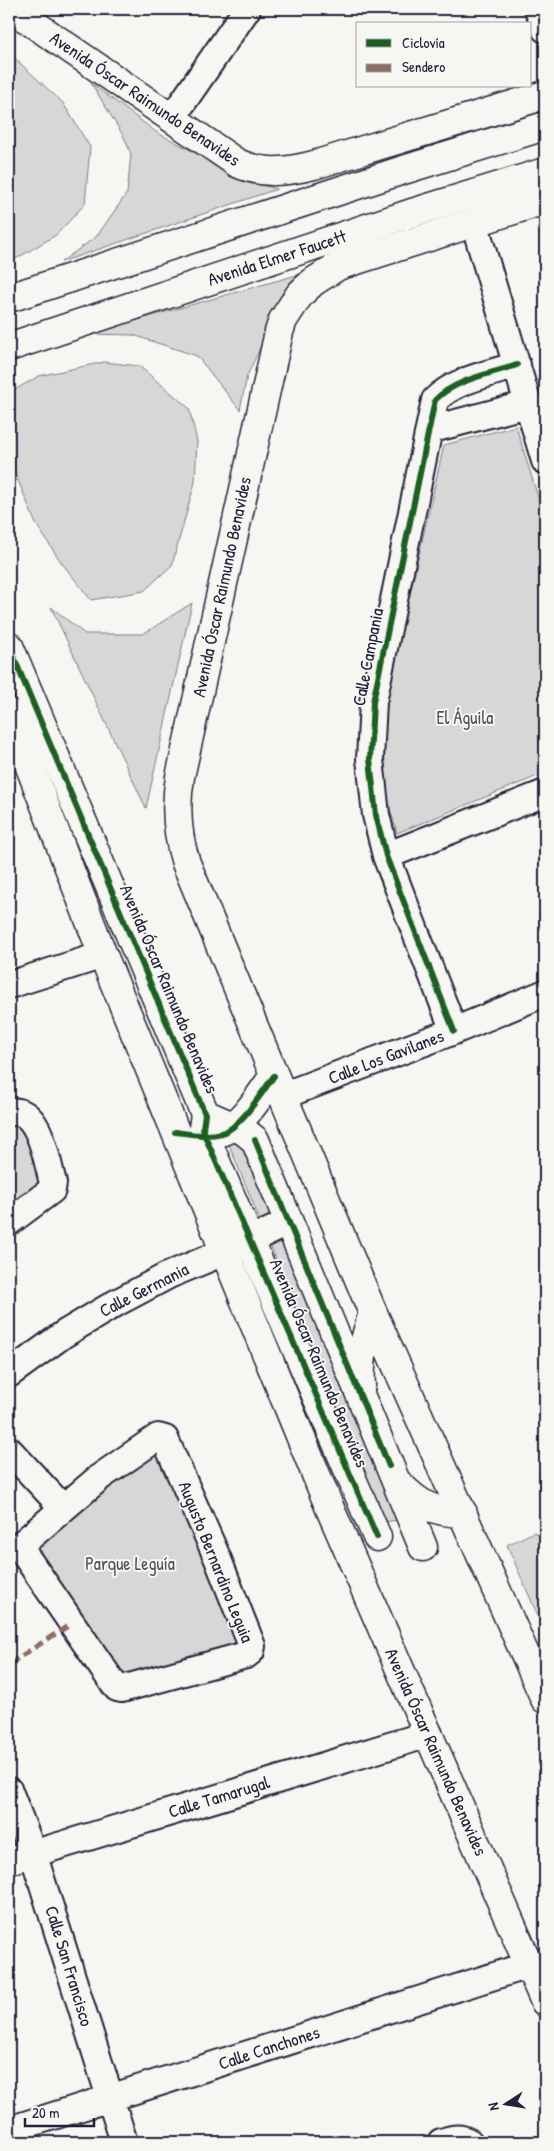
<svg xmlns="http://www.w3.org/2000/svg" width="554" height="2151" font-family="'Patrick Hand',sans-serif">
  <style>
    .green { fill: #d7d7d7; stroke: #7c7c89 }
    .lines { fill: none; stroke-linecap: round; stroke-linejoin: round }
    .minor-casing { stroke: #22223b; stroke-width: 30 }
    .secondary-casing { stroke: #22223b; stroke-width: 31 }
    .primary-casing { stroke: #22223b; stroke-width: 31 }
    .minor { stroke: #f6f6f2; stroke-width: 26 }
    .secondary { stroke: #f6f6f2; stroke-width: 28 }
    .primary { stroke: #f6f6f2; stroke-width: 28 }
    .quiet { stroke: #8d6e63; stroke-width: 5; stroke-dasharray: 10 5; stroke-linecap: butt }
    .cycleway-casing { stroke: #f6f6f2; stroke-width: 9 }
    .cycleway { stroke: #1b5e20; stroke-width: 6 }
    .labels { text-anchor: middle; stroke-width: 4; stroke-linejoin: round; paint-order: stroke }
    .street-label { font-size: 18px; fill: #22223b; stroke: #f6f6f2 }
    .park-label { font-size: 18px; fill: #4f4f62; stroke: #f6f6f2 }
  </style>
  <rect width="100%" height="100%" fill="#f6f6f2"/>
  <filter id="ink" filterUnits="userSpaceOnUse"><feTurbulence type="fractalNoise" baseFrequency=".02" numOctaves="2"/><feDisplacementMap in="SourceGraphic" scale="10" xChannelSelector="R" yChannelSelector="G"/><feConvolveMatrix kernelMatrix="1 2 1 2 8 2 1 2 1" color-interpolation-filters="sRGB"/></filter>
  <g filter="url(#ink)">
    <path class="green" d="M9,53L63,103L90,147L85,204L56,235L9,263Z
      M91,83L156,132L249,181L277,189L61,262L97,236L127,193L131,154L124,137Z
      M311,271L281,303L247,376L240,410L197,356L133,335L88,334Z
      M104,362L139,366L189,408L197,441L195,482L172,565L144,591L91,600L61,562L36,524L9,458V393L39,376Z
      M516,426L545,520V773L397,833L387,798L380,743L386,699L444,445Z
      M192,603L146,808L51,607L85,634H143Z
      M9,1124L30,1129L48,1182L9,1212Z
      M239,1130L398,1520L384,1522L225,1135Z
      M152,1449L163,1453L240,1637L236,1647L125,1680L32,1548Z
      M534,1532L545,1538V1632L507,1545Z"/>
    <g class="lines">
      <g class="minor-casing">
        <path id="minor" d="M538,9L545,29
          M172,118L247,9
          M474,222L545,461
          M429,430L528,404
          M386,856L545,793
          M9,985L103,955
          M454,1031L386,856L376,815L370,759L373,702L435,400C456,379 490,374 517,365
          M282,1096L454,1031L545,993
          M9,1113C39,1103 47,1162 53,1183L52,1190L9,1222
          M9,1374L64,1334L116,1303L169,1275L236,1247L289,1222
          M158,1437L165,1439L217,1557L252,1646L251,1651L246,1655L122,1689L117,1688L113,1683L23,1552L24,1542L100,1477Z
          M9,1450L63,1508
          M9,1791L33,1853L124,2142
          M9,1861L429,1734
          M9,2130L529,1965
          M441,2142C452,2139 459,2136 469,2142"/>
      </g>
      <g class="secondary-casing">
        <path id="secondary" d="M12,9L237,163C264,175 286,172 314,165L545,95
          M545,200L338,266L313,282L300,294L283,320L279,332L180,777C175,806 177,835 186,863L373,1313L545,1699
          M9,713L103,955L331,1511L545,2002
          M214,1134C241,1130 258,1097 274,1076"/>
      </g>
      <g class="primary-casing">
        <path id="primary" d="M9,298L397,172L545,126
          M9,347L412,213L545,172
          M9,646L205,1114L203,1128L205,1136L377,1537
          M205,1114L244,1131L255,1140L423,1547
          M361,1385C359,1359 365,1338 373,1313
          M399,1484C419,1505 433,1512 463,1513"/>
      </g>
      <use href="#minor" class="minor"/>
      <use href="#secondary" class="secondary"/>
      <use href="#primary" class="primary"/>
      <path class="quiet" d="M9,1664L71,1624
        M441,2142C452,2139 459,2136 469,2142"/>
      <g class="cycleway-casing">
        <path id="cycleway" d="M9,646L205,1114L203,1128L205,1136L377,1537
          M454,1031L386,856L376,815L370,759L373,702L435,400C456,379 490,374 517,365
          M175,1132C191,1134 206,1137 222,1133C240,1128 262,1092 274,1076
          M255,1140L389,1466"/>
      </g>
      <use href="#cycleway" class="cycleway"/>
    </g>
  </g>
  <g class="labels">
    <g class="street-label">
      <text transform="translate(145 99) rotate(34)" y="6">Avenida Óscar Raimundo Benavides</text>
      <text transform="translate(277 258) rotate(-18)" y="6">Avenida Elmer Faucett</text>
      <text transform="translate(222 587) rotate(-78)" y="6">Avenida Óscar Raimundo Benavides</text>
      <text transform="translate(368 657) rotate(-79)" y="6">Calle Campania</text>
      <text transform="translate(169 989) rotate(67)" y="6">Avenida Óscar Raimundo Benavides</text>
      <text transform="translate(386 1057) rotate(-21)" y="6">Calle Los Gavilanes</text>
      <text transform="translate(144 1290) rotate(-27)" y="6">Calle Germania</text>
      <text transform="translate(319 1363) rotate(67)" y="6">Avenida Óscar Raimundo Benavides</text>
      <text transform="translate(216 1562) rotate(68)" y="6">Augusto Bernardino Leguia</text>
      <text transform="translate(436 1752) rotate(66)" y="6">Avenida Óscar Raimundo Benavides</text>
      <text transform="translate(219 1797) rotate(-17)" y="6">Calle Tamarugal</text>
      <text transform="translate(69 1966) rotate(73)" y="6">Calle San Francisco</text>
      <text transform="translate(269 2048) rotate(-18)" y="6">Calle Canchones</text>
    </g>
    <g class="park-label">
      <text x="465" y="724">El Águila</text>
      <text x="130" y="1570">Parque Leguía</text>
    </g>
  </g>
  <rect width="554" height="2151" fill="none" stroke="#f6f6f2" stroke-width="30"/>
  <rect x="15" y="15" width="524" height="2121" fill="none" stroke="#22223b" stroke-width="2" filter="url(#ink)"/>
  <rect x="356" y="22" width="175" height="65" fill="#f6f6f2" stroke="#a1a1a9"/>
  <rect x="366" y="39" width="25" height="8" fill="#1b5e20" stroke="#a1a1a9"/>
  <text x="402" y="48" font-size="15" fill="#22223b">Ciclovía</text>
  <rect x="366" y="64" width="25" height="8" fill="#8d6e63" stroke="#a1a1a9"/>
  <text x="402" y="72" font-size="15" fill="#22223b">Sendero</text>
  <g transform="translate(506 2104) rotate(258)" stroke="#f6f6f2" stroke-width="4" paint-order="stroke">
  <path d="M0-4L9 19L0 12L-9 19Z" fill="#22223b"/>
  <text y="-8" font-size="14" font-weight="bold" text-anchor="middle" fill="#22223b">N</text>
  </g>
  <path d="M25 2118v8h69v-8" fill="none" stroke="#22223b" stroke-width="2.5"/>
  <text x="32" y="2118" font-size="15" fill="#22223b" stroke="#f6f6f2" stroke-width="4" paint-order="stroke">20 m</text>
</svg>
